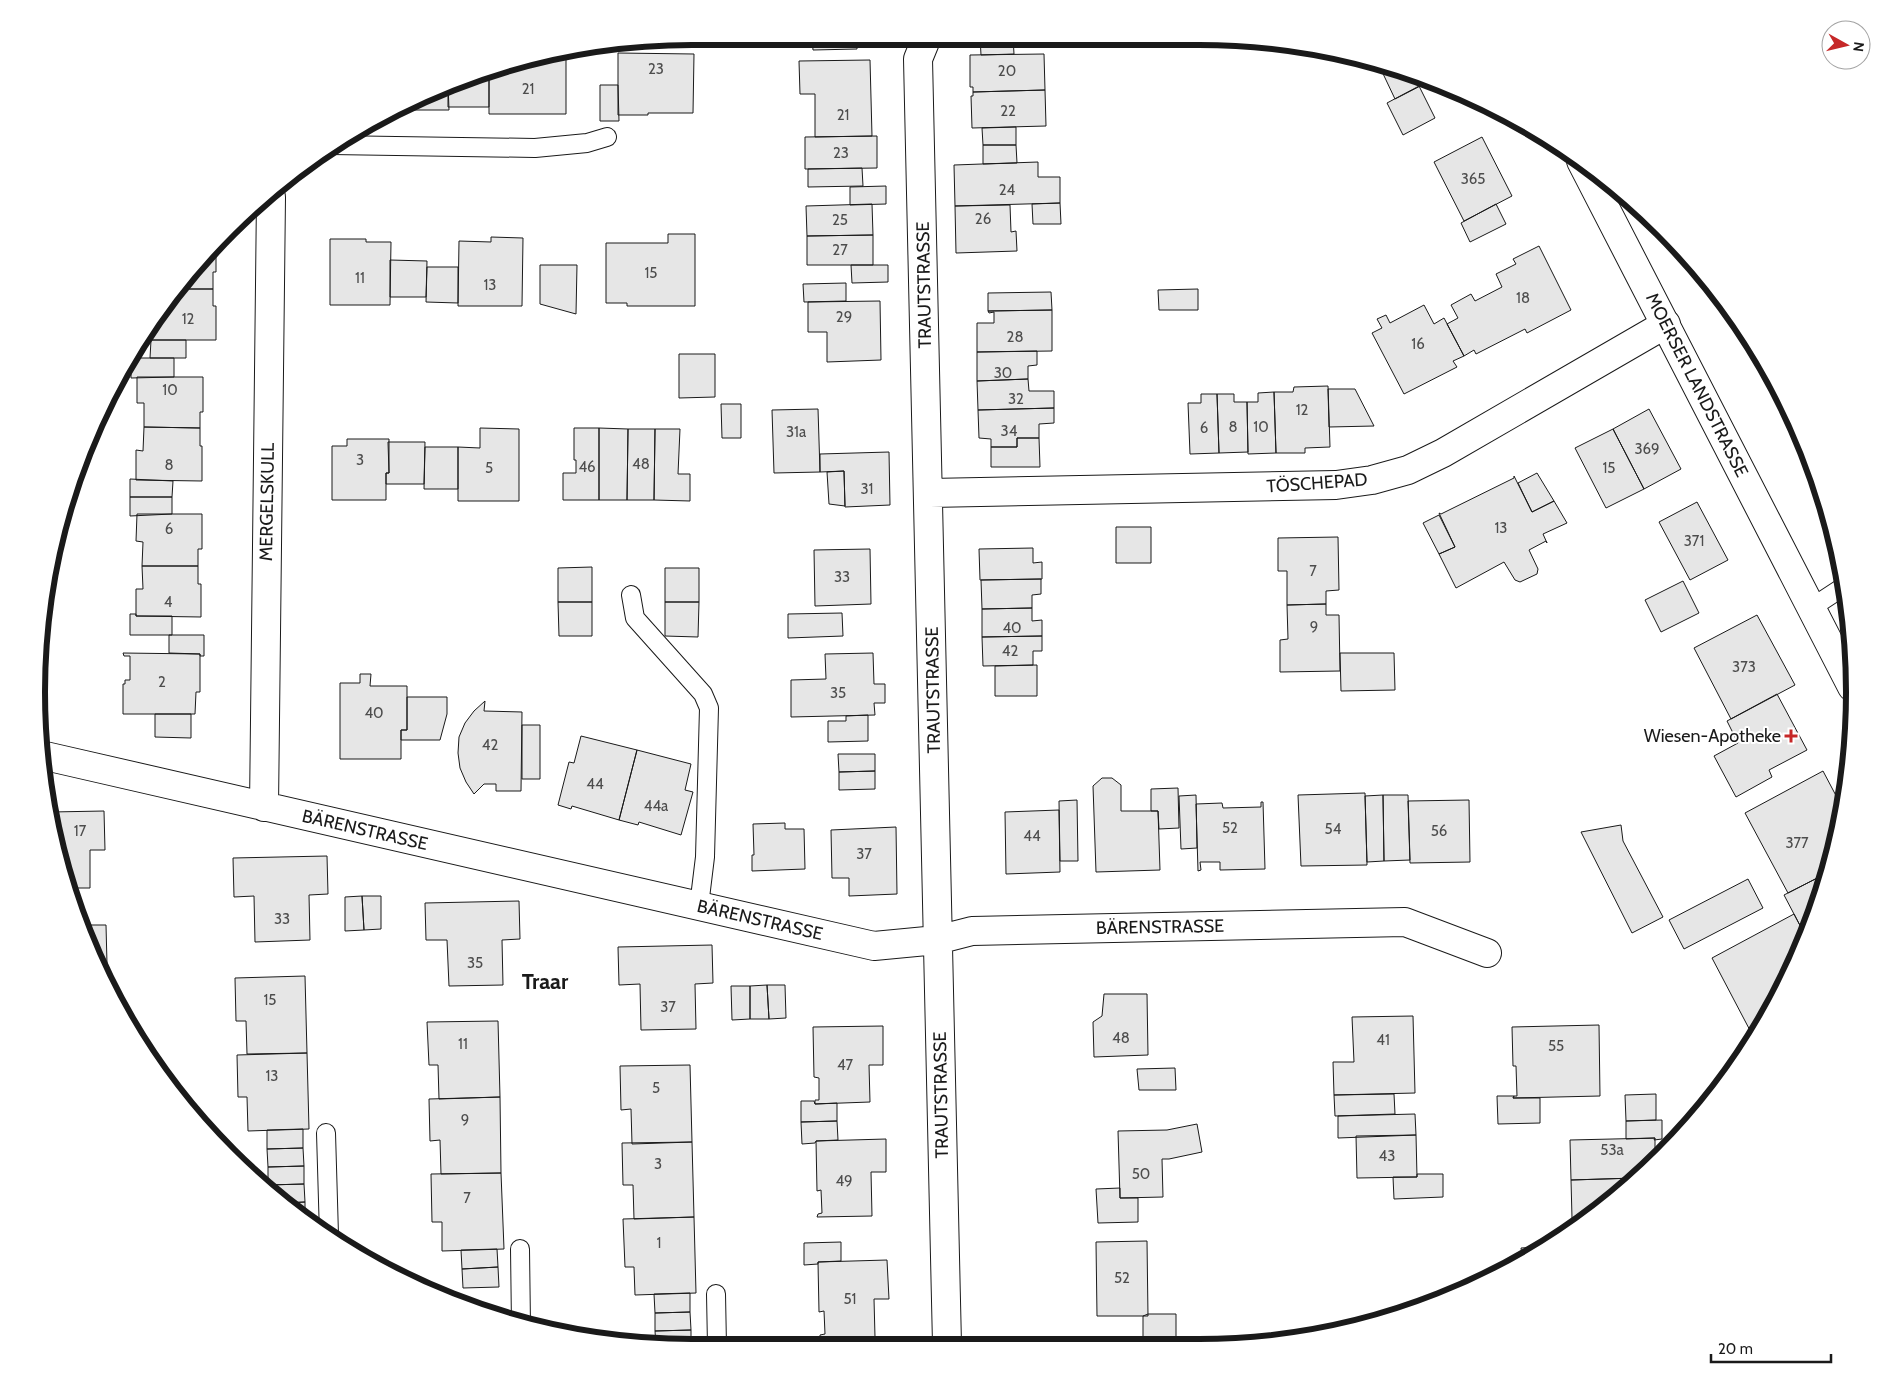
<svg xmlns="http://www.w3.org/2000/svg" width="1891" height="1384" font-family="Cabin,sans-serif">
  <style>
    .building { fill: #e6e6e6; stroke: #1a1a1a }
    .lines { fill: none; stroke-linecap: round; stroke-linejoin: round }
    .service-casing { stroke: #1a1a1a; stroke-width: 20 }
    .minor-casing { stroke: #1a1a1a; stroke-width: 30 }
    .secondary-casing { stroke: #1a1a1a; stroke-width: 30 }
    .service { stroke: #fff; stroke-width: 18 }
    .minor { stroke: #fff; stroke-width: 28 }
    .secondary { stroke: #fff; stroke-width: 28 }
    .poi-dot { fill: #c62828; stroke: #fff; stroke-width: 2 }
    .labels { text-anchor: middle; stroke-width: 4; stroke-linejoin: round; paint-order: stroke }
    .number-label { font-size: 15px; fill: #4d4d4d }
    .street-label { font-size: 18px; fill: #1a1a1a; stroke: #fff }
    .poi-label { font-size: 18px; fill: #1a1a1a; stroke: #fff; text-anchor: end }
    .district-label { font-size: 22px; font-weight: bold; fill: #1a1a1a; stroke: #fff }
    .rim { fill: none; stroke: #1a1a1a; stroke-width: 6 }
  </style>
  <rect width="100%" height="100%" fill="#fff"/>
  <path class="building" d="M812,37H857V49L813,50Z
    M980,37H1013L1014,54L981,55Z
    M566,53V114H489V70L522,59Z
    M618,53L694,54L693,113H648V115H618Z
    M1044,54L1045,90L973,92V87H970V55Z
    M870,60L872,136L815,137V94H800L799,61Z
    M1377,61L1432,80L1395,99Z
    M485,71H489V107H448V84Z
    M448,84L449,110H406V105Z
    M600,85H618L619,121H600Z
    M1419,86L1435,118L1403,135L1387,103Z
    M1045,90L1046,126L972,128L971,96H973V92Z
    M1016,127V145H983L982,128Z
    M877,136V168L805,169V137Z
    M1482,137L1512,196L1464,221L1434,162Z
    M983,145H1016L1017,163L983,164Z
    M1038,162V177H1060V203L955,206L954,165Z
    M862,168L863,186L808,187V169Z
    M886,186V204L850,205V187Z
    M1060,203L1061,224H1033L1032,204Z
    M872,204L873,235L807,236L806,206Z
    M1496,204L1506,224L1470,242L1461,223Z
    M1010,205L1011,232L1016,231L1017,251L956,253L955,206Z
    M668,234H695V306H627V303H606V243H668Z
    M873,235V265H807V236Z
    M491,237L523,238L522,306H458L459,241L491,242Z
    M330,239H366V242H391L390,305H330Z
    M216,245V272H213V289H179L199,260Z
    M1539,246L1571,310L1527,333L1525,329L1476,354L1474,350L1464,356L1447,324L1458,318L1451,305L1471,294L1475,301L1502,287L1496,274L1516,264L1513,259Z
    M390,260L427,261L426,297H390Z
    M540,265H577L576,314L540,304Z
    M851,265H888V282L852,283Z
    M427,267H458V303L426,302Z
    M846,283V301L804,302L803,284Z
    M179,289H213V306H216V340H151L150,332Z
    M1198,289V310H1159L1158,290Z
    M1051,292L1052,310L988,311V293Z
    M880,301L881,360L827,362V332H808V302Z
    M1424,305L1434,324L1444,318L1464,356L1453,361L1457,367L1404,394L1372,333L1382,328L1377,319L1386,315L1390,323Z
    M1052,310V351L977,352V323H994V312L989,313L988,311Z
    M151,340H186V358H150Z
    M1037,351V365L1028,366V379L977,381V352Z
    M679,354H715V397L679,398Z
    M133,358H174V377L131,378V361Z
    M137,377H203V412H200V428L144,427V403H137Z
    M1028,379L1029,391H1054V408L978,410L977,381Z
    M1776,385L1787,402L1796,425L1794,426L1774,386Z
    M1328,386L1330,447L1305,448V453H1276L1274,392H1293L1294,387Z
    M1328,389H1355L1374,426L1329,427Z
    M1274,392L1276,453L1248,454L1247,402H1258V393Z
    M1201,394H1217L1219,453L1190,454L1188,403H1201Z
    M1217,394H1234V402H1247L1248,452L1219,453Z
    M721,404H741V438H722Z
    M1054,408V423L1039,424V438H1017V447H991V439L979,438L978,410Z
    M818,409L820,472L774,473L772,410Z
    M1649,409L1681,469L1644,489L1613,429Z
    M144,427L200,428V446H202V481L136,480V450L143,451Z
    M480,428L519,429V501H458V447L480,448Z
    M574,428H599V500H563V473H576V460H574Z
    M599,428L628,429L627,500H599Z
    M628,429H655L654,500H627Z
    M655,429H680L678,474H690V501L654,500Z
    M1613,429L1644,489L1606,508L1575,448Z
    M1017,438H1039L1040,467H991V447H1017Z
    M347,439H389V473H386V500H332V446H347Z
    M388,442H425L424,484H386V473H389Z
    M425,447H458V489H424Z
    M889,452L890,505L845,507L844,471L820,472V454Z
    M844,471L845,506L829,504L827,472Z
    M1537,473L1554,501L1532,512L1518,483Z
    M1514,476L1532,512L1554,501L1567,523L1543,534L1547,543L1546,541L1529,550L1538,569L1537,574L1520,582L1515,580L1504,562L1456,588L1439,554L1455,547L1439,513L1441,514L1514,478Z
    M130,479L173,481L172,497H130Z
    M130,497H172V514L130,516Z
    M1697,502L1728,560L1690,580L1659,522Z
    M137,514H202V549H198V566H142L143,542L136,541Z
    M1439,515L1455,547L1439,554L1423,523Z
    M1116,527H1151V563H1116Z
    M1338,537L1339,590L1326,591V604L1287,605V571H1278V538Z
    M1033,548V563L1042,562V579L980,580L979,549Z
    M870,549L871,604L815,606L814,550Z
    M142,566H198V584H201V617L136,616V589H143Z
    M592,567V602H558V568Z
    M665,568H699V602H665Z
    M1041,579V594L1032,595V608L982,609L981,580Z
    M1683,581L1699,613L1661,632L1645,600Z
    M558,602H592V636H559Z
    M665,602H699L698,637L665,636Z
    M1326,604V615H1339L1340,671L1280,672V640L1288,639L1287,605Z
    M1032,608V621L1042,620V636L982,637V609Z
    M842,613L843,636L788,638V614Z
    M130,614H136V616H172V635H130Z
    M1757,615L1795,685L1731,719L1694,648Z
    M169,635H204V656H200V654L169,653Z
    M1042,636V651H1033V665L983,666L982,637Z
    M123,653L200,654V692H196L195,714H123V684H125V680H130V656H124Z
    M873,653L874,684H885V703H874L875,715L791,717V680L826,679L825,654Z
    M1340,653H1394L1395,690L1341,691Z
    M1037,665V696H995V666Z
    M360,674H371L370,686H407V730H401V759H340V683H360Z
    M1777,694L1807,750L1769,770L1772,777L1736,797L1714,756L1738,743L1727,721Z
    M407,697H447V714L440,740H401V730H407Z
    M485,701L484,711L522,712L521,791H496V784H484L474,794L466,782L460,768L458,753L459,737L465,723L474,711Z
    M155,714H191V738L155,737Z
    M868,715V741L828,742V721H846V716Z
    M522,725H540V779H522Z
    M581,736L637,750L619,820L572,806L571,809L558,805L569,762L574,763Z
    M637,750L691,764L685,790L693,792L681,835L639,822L638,825L619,820Z
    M838,754H875V771L839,772Z
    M875,771V789L839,790V772Z
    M1823,771L1842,807L1827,873L1788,893L1745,813Z
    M1102,778H1112L1121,785V811H1158L1160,870L1096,872L1093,786Z
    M1178,788L1179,828L1159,829L1158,811H1151V789Z
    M1365,793L1367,865L1301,866L1298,795Z
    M1196,795L1197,848L1181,849L1179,796Z
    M1383,795H1408L1410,860L1384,861Z
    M1383,795L1384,861L1367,862L1365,796Z
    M1077,800L1078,861H1060L1059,801Z
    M1469,800L1470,862L1410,863L1408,801Z
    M1261,802H1263L1265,869L1220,870V862H1200L1201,870L1198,871L1196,804L1222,803L1223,808L1261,807Z
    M1059,810L1060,872L1006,874L1005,812Z
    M104,811L105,850H90V888H71L51,812Z
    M785,823V829H804L805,869L752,871V855H754L753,824Z
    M1621,825L1623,841L1663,917L1632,933L1581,832Z
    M896,827L897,894L849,896V878H832L831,830Z
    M327,856L328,894L309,895L310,940L255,942L254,896L234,897L233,858Z
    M1827,873L1820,903L1805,935L1784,895Z
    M1748,879L1763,908L1684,949L1669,920Z
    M362,896L364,930L345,931V897Z
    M362,896H381V929L364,930Z
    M519,901L520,939L502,940L503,985L449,986L447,940H426L425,903Z
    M1794,914L1805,935L1767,1020L1754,1038L1712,958Z
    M81,925H106L107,964H98L86,943Z
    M712,945L713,983L695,984L696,1029L641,1030L640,984L619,985L618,947Z
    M305,976L307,1053L247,1054L246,1021H236L235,978Z
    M767,985L769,1019H750V986Z
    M767,985H785L786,1018L769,1019Z
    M731,986H750V1019L732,1020Z
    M1104,994H1147L1148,1055L1094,1057L1093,1022L1102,1016Z
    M1413,1016L1415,1093L1334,1095L1333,1062H1354L1352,1017Z
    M498,1021L500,1097L439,1099L438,1065H429L427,1022Z
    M1599,1025L1600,1096L1513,1098L1514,1096H1517L1516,1066H1513L1512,1027Z
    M883,1026V1065H869L870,1102L815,1104V1100H819V1078L814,1077L813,1027Z
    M307,1053L309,1129L248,1131L247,1097H238L237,1055Z
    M690,1065L692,1142L632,1144L631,1109L621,1110L620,1066Z
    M1175,1068L1176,1090H1139L1137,1069Z
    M1394,1094L1395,1114L1335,1116L1334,1095Z
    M1656,1094V1120L1626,1121L1625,1095Z
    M1497,1096H1514L1513,1098H1540V1123L1498,1124Z
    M500,1097L501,1173L441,1174L440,1140L430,1141L429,1099Z
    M801,1101H814L815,1104L837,1103V1121L801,1122Z
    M1415,1114L1416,1135L1338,1138V1116Z
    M1662,1120V1139L1654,1140L1655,1138L1626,1139V1121Z
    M837,1121L838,1140L816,1141L815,1143L802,1144L801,1122Z
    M1197,1124L1202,1152L1169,1159H1162L1163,1197L1120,1198L1118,1131L1167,1130Z
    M303,1129V1148L267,1149V1130Z
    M1416,1135L1417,1177L1357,1178L1356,1136Z
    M1655,1138V1159L1635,1178L1571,1180L1570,1140Z
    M886,1139V1172H871L872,1216L817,1217L818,1214L822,1213L821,1190L817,1191L816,1141Z
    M692,1142L694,1217L634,1219L633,1185H623L622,1143Z
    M303,1148L304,1166L268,1167L267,1149Z
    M304,1166V1184L268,1185V1167Z
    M501,1173L504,1249L442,1251V1222H432L431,1174Z
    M1417,1174H1443V1197L1394,1199L1393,1177H1417Z
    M1635,1178L1598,1212L1588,1218H1572L1571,1180Z
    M304,1184L305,1202L284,1203L269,1191L268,1185Z
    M1120,1188V1198H1138V1222L1098,1223L1096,1189Z
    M305,1202V1218L284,1203Z
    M694,1217L696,1293L635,1295L634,1267H625L623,1219Z
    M1147,1241L1148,1316H1097L1096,1242Z
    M841,1242V1261L818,1262V1264L804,1265V1243Z
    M1537,1247L1522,1256L1521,1248Z
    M497,1249L498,1267L462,1269L461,1250Z
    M887,1260L889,1299H874L875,1337L820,1338V1335L825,1334L824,1311L819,1312L818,1262Z
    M498,1267L499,1287L463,1288L462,1269Z
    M690,1293V1312L655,1313L654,1294Z
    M690,1312L691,1330L655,1331V1313Z
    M1148,1314H1176V1343H1143V1316Z
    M691,1330V1346H656L655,1331Z"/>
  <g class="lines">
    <g class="service-casing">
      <path id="service" d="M331,145L535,148L587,143L607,137
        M631,595L635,618L703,694L709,708L705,857L699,906
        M1811,608L1843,587
        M326,1133L329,1235
        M520,1249L521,1325
        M716,1294L717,1346"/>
    </g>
    <g class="minor-casing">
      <path id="minor" d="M927,37L918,59C929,488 937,916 947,1344
        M930,493L1336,485L1372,480L1408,470L1443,453L1666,324
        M41,755L874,946L937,940L972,931L1405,922L1487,953
        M264,807L271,197"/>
    </g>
    <g class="secondary-casing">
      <path id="secondary" d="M1581,161L1852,687"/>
    </g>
    <use href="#service" class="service"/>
    <use href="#minor" class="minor"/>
    <use href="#secondary" class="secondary"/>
  </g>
  <path class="poi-dot" d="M1788.5 728.5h5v5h5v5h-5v5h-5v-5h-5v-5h5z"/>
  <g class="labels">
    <g class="number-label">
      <text x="656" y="74">23</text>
      <text x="1007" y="76">20</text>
      <text x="528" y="94">21</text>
      <text x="1008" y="116">22</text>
      <text x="843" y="120">21</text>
      <text x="841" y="158">23</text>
      <text x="1473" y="184">365</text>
      <text x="1007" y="195">24</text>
      <text x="983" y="224">26</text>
      <text x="840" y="225">25</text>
      <text x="840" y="255">27</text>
      <text x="651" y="278">15</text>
      <text x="360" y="283">11</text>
      <text x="490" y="290">13</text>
      <text x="1523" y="303">18</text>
      <text x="844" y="322">29</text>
      <text x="188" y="324">12</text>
      <text x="1015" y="342">28</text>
      <text x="1418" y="349">16</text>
      <text x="1003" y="378">30</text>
      <text x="170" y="395">10</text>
      <text x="1016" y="404">32</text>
      <text x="1302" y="415">12</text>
      <text x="1233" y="432">8</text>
      <text x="1261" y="432">10</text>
      <text x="1204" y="433">6</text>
      <text x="1009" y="436">34</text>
      <text x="796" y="437">31a</text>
      <text x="1647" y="454">369</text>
      <text x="360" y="465">3</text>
      <text x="641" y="469">48</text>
      <text x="169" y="470">8</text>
      <text x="587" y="472">46</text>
      <text x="489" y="473">5</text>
      <text x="1609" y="473">15</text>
      <text x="867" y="494">31</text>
      <text x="1501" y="533">13</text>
      <text x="169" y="534">6</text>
      <text x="1694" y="546">371</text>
      <text x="1313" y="576">7</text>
      <text x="842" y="582">33</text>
      <text x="168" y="607">4</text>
      <text x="1314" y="632">9</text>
      <text x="1012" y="633">40</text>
      <text x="1010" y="656">42</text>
      <text x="1744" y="672">373</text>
      <text x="162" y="687">2</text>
      <text x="838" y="698">35</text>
      <text x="374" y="718">40</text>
      <text x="490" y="750">42</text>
      <text x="595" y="789">44</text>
      <text x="656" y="811">44a</text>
      <text x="1230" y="833">52</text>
      <text x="1333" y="834">54</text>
      <text x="80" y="836">17</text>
      <text x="1439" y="836">56</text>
      <text x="1032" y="841">44</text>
      <text x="1797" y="848">377</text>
      <text x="864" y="859">37</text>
      <text x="282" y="924">33</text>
      <text x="475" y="968">35</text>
      <text x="270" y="1005">15</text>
      <text x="668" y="1012">37</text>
      <text x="1121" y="1043">48</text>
      <text x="1383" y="1045">41</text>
      <text x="463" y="1049">11</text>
      <text x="1556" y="1051">55</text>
      <text x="845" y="1070">47</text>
      <text x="272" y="1081">13</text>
      <text x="656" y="1093">5</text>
      <text x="465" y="1125">9</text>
      <text x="1612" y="1155">53a</text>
      <text x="1387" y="1161">43</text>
      <text x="658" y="1169">3</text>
      <text x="1141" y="1179">50</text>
      <text x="844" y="1186">49</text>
      <text x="467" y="1203">7</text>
      <text x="659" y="1248">1</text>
      <text x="1122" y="1283">52</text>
      <text x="850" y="1304">51</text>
    </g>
    <g class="street-label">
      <text transform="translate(924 285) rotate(-91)" y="6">TRAUTSTRASSE</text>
      <text transform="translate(1697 385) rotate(63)" y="6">MOERSER LANDSTRASSE</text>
      <text transform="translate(1317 483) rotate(-4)" y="6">TÖSCHEPAD</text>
      <text transform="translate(267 502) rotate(-89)" y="6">MERGELSKULL</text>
      <text transform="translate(933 690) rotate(-91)" y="6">TRAUTSTRASSE</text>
      <text transform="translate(365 830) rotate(13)" y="6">BÄRENSTRASSE</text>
      <text transform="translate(760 920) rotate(13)" y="6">BÄRENSTRASSE</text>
      <text transform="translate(1160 927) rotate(-1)" y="6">BÄRENSTRASSE</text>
      <text transform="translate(941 1095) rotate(-91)" y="6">TRAUTSTRASSE</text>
    </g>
    <g class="poi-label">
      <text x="1781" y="742">Wiesen-Apotheke</text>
    </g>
    <g class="district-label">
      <text x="545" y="989">Traar</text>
    </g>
  </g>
  <path d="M0 0H1891V1384H0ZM692 45H1199A647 647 0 0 1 1846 692V692A647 647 0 0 1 1199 1339H692A647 647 0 0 1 45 692V692A647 647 0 0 1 692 45Z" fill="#fff" fill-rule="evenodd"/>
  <path class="rim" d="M692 45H1199A647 647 0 0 1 1846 692V692A647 647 0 0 1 1199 1339H692A647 647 0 0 1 45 692V692A647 647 0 0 1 692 45Z"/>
  <g transform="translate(1846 45) rotate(98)"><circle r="24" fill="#ffffff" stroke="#a3a3a3"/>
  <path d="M0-4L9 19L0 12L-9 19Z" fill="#c62828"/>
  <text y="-8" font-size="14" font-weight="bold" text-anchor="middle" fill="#1a1a1a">N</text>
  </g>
  <path d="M1711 1354v8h120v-8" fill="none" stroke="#1a1a1a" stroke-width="2.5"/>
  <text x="1718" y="1354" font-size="15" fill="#1a1a1a" stroke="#ffffff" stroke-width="4" paint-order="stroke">20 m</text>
</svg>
